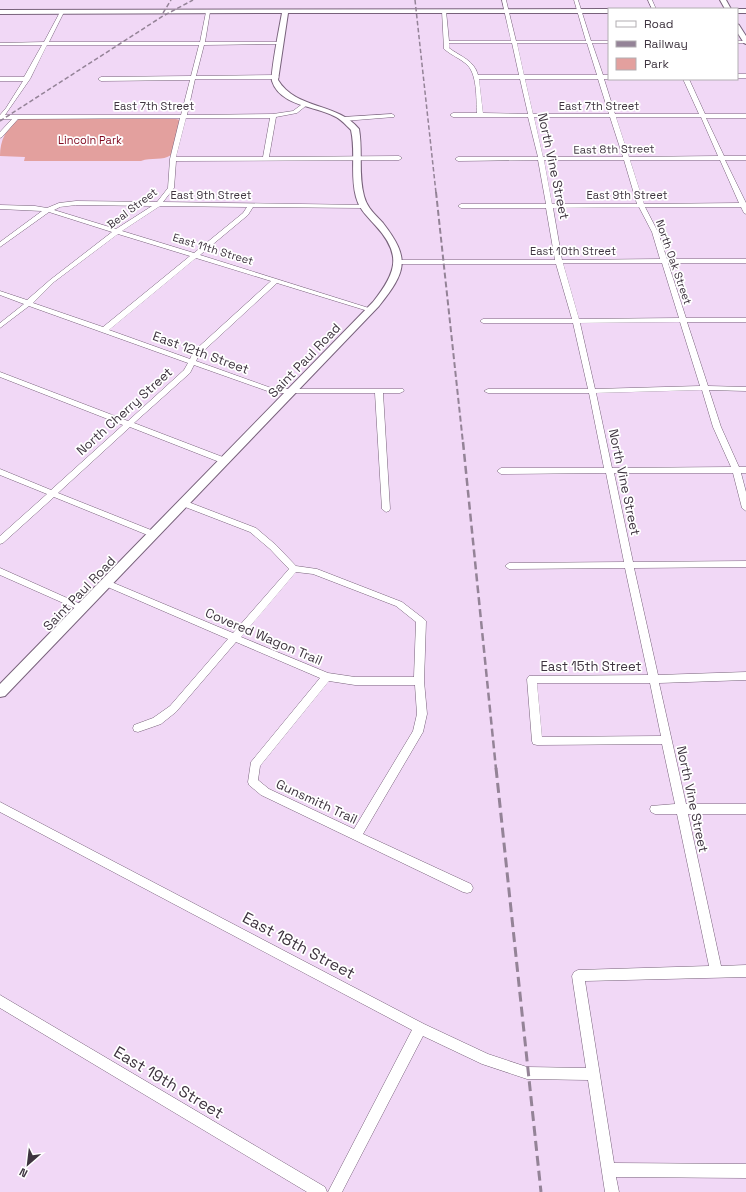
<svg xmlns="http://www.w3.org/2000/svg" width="746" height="1192" font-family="'Space Grotesk',sans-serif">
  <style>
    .green { fill: #e3a09e }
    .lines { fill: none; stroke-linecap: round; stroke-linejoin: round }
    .minor-casing { stroke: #78627b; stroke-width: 1 }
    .major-casing { stroke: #78627b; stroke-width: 2 }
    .minor { fill: #fff; fill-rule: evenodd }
    .major { fill: #fff; fill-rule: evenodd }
    .rail-far3 { stroke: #948397; stroke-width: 1.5; stroke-dasharray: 4.5 2.5; stroke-linecap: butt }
    .rail-far2 { stroke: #948397; stroke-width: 2; stroke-dasharray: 6 3; stroke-linecap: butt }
    .rail-far1 { stroke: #948397; stroke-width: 2.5; stroke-dasharray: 8 4; stroke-linecap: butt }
    .rail { stroke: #948397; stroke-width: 3; stroke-dasharray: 10 5; stroke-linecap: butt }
    .labels { text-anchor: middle; stroke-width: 3.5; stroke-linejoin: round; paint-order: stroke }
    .far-street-label { font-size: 11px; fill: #3e343f; stroke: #fff }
    .far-park-label { font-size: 11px; fill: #81091f; stroke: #fff }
    .street-label { font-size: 13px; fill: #3e343f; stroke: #fff }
    .near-street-label { font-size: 16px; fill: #3e343f; stroke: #fff }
  </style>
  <rect width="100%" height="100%" fill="#f1d8f6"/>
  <path class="green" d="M19,119H176L180,120L171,155C163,161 151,157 141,161H24L25,157L0,156C0,141 6,127 19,119Z"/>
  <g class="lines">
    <g class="minor-casing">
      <path id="minor" d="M502,0H506L516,41H586L574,0H578L591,41H609V43H592L603,75H609V79H604L615,114H699L683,79H689L705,114H746V118H706L724,156H746V160H725L746,203V214L744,213L741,207H645L658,232L667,259H746V263H668L686,318H746V322H687L708,386L746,387V391L709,390L721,427L739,467H746V473H741L746,492V511L742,508L733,473H614L633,562L746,561V567L634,568L658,675L746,672V680L659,683L686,804H746V814H688L721,966L746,965V977L585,981L614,1163L746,1164V1178L616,1177L619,1192H605L588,1080L527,1079L482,1064L423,1036L342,1192H328L412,1030L0,812V802L424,1024L488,1054L527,1067L586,1068L572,976L574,972L578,970L709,966L677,814H655L651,812L650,809L651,806L675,804L662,744L537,745L533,744L532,741L527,679L529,676L648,675L625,568L509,569L505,566L509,563L624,562L606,473L501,474L497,471L501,468H604L589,393H488L484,391L488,389H588L573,323H483L480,321L483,319H572L556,264H400L397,262L400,260H555L546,208H461L458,206L461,204H546L538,160L458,161L455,159L458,157H538L528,117H453L450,115L453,113H477C476,100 478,72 465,63C459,58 451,55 444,49L442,11L444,10L446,11L449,41H511ZM449,43H512L519,75H478C474,60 461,57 449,48ZM517,43H587L597,75H524ZM479,79H520L528,114L483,113ZM525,79H598L609,114H533ZM534,117H610L623,157H543ZM616,117H701L718,156L629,157ZM544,160H624L637,204H552ZM630,160H720L739,203L644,204ZM639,207L652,232L660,259L562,260L553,208ZM563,263H662L679,318L579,319ZM680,322L700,386L595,389L580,323ZM702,390L713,427L731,467L612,468L596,393ZM537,683H650L661,736L542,737Z
        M648,0H652L656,9H652Z
        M62,11L64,12L49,42H200L206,12L208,11L210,12L205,42H282V44H280L204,45L196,76L276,75L279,77L276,79H195L187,115L273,114L293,111L305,102L307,103V105L297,113L276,117L269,157L399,156L402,158L399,160L176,161L174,188L163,202L365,205V207L363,208L253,207L248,215L200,255L372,309V311H368L277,283L199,355L196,361L274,389H403L404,391L400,393H383L390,509L389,511L386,512L382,509L375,393H273L194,365L190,373L134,423L228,459L229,461L228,463H222L130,427L58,493L156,532L157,534L156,536H150L54,497L3,543L0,544V536L47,494L0,475V469L51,490L123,425L0,377V372L128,421L184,370L188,363L29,306L0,328V323L24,304L0,295V291L27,300L50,280L112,232L49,212L0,247V242L42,211L0,209V205L35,206L47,208L59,203L76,201L157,202L168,188L170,159L180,118L18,119L2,137L0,138V132L12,119H0V115L6,108L23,81H0V77H24L42,45H0V43L44,42L60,12ZM47,45H199L191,76L101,77L98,79L101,81L190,80L181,115H5L30,79ZM186,118H270L263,157H176ZM76,205L152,206L116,229L54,210L60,207ZM160,206L247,207L243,213L194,253L122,231ZM118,234L190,256L103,327L33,303L54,282ZM196,258L271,281L193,352L190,359L109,330Z
        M737,41H746V43H737Z
        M737,74H746V78H737Z
        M392,114L395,116L394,117L344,121L341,119L344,117Z
        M183,500L256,528L276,545L296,566L317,569L402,602L424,619L426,621L424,681L427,714L423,732L363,834L471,884L473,888L471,892L467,893L463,892L261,795L249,785L248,782L251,762L320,678L236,642L176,712L161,724L138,732L134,731L133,728L134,725L153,718L170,706L228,639L103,585L102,583L103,581H109L233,633L289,569L270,549L250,532L180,505L179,503L180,501ZM296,572L313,574L396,606L416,622L414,677H355L328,673L241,637ZM329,681L355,685H415L417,714L413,731L354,829L269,789L258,780L260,766Z
        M0,568L85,606L87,608L85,610H79L0,575Z
        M0,995L325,1187L327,1192H307L0,1008Z"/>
    </g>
    <g class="major-casing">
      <path id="major" d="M720,0H726L731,9H725Z
        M609,9V13H288L278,80C296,110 337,102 359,129C363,151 358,174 364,196C367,208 375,214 383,223C411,259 406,272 379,306L5,696L0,697V684L373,302C396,273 403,255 375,225C367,216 359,209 356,197C350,175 356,152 351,130C346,125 341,119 334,116C315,106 280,106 272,81C270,75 280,24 282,13L0,14V10Z
        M737,9H746V13H737Z
        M737,24L739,25L746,36V44L744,43L737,32Z"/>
    </g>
    <use href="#minor" class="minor"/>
    <use href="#major" class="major"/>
    <path class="rail-far3" d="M415,0L436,193
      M163,13L171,0
      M0,121L163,16L193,0"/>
    <path class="rail-far2" d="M436,192L463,443"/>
    <path class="rail-far1" d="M463,442L496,769"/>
    <path class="rail" d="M496,768L541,1192"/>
  </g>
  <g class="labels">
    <g class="far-street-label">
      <text x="154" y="110">East 7th Street</text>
      <text x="599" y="110">East 7th Street</text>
      <text transform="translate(614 149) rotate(-1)" y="4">East 8th Street</text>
      <text x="211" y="199">East 9th Street</text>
      <text x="627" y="199">East 9th Street</text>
      <text transform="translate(132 208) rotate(-37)" y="4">Beal Street</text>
      <text transform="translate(213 249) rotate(17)" y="4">East 11th Street</text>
      <text x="573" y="255">East 10th Street</text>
      <text transform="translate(674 262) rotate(71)" y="4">North Oak Street</text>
    </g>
    <g class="far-park-label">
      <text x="90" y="144">Lincoln Park</text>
    </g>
    <g class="street-label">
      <text transform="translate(554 166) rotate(78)" y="5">North Vine Street</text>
      <text transform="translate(201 352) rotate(20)" y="5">East 12th Street</text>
      <text transform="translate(304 360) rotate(-46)" y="5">Saint Paul Road</text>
      <text transform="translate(124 411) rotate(-42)" y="5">North Cherry Street</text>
      <text transform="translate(625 482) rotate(78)" y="5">North Vine Street</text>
      <text transform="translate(79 593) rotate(-46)" y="5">Saint Paul Road</text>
      <text transform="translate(264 636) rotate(23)" y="5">Covered Wagon Trail</text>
      <text x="591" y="671">East 15th Street</text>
      <text transform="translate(693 799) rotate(78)" y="5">North Vine Street</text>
      <text transform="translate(317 801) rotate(25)" y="5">Gunsmith Trail</text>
    </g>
    <g class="near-street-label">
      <text transform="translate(299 945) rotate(28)" y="6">East 18th Street</text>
      <text transform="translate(169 1082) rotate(31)" y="6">East 19th Street</text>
    </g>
  </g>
  <rect x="608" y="8" width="130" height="72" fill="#ffffff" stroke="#b2aeb2"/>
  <rect x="616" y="21" width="20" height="6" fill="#ffffff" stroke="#b2aeb2"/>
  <text x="644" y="28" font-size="12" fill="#3e343f">Road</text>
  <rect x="616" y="41" width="20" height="6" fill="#948397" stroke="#b2aeb2"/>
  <text x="644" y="48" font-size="12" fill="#3e343f">Railway</text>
  <rect x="616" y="58" width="20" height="12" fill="#e3a09e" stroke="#b2aeb2"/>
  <text x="644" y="68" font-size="12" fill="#3e343f">Park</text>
  <g transform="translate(28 1164) rotate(208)" stroke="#ffffff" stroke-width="3" paint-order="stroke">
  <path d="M0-3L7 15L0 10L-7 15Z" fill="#3e343f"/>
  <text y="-6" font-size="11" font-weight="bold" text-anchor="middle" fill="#3e343f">N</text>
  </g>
</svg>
